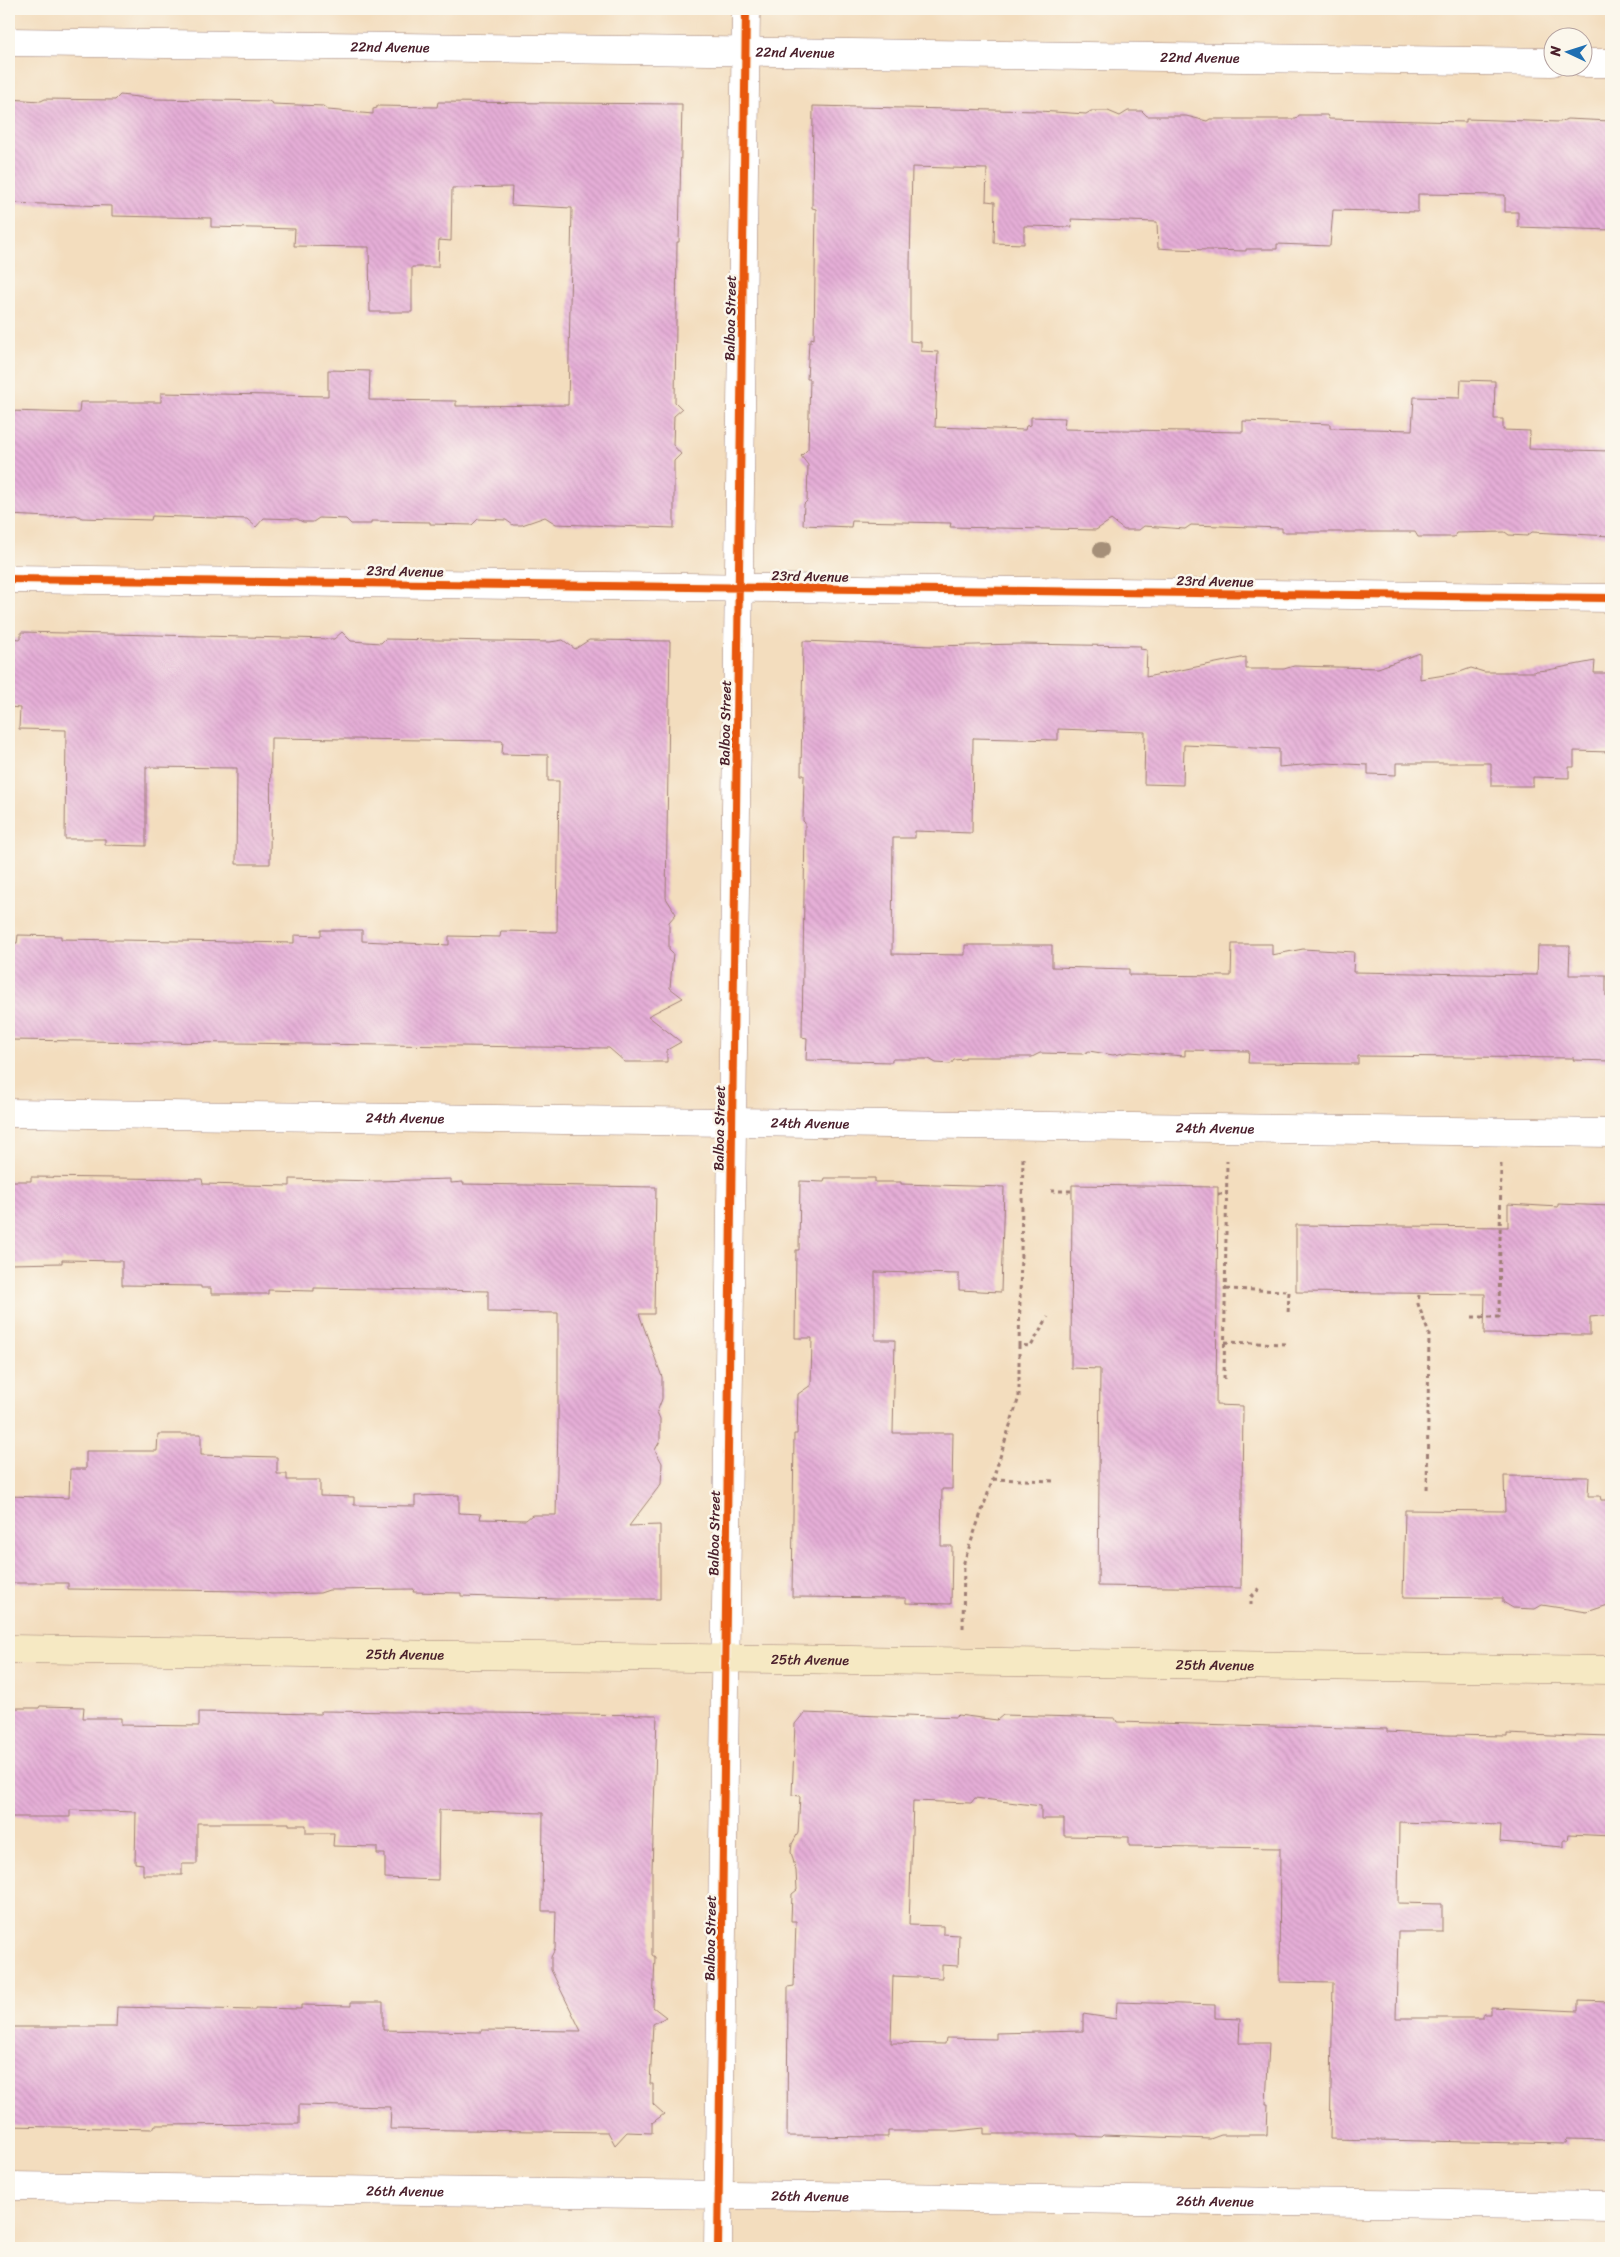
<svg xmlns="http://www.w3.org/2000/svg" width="1620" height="2257" font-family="Sriracha,sans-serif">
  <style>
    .building { fill: url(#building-back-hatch) }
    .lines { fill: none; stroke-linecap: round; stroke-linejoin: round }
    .minor-casing { stroke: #9e7e74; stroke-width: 29 }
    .tertiary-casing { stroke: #9e7e74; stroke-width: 29 }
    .secondary-casing { stroke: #9e7e74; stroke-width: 29 }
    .path { stroke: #9e7e74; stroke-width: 3; stroke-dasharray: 4 4; stroke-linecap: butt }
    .minor { stroke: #fff; stroke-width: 28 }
    .tertiary { stroke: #fff; stroke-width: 28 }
    .secondary { stroke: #f6e9c3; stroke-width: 28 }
    .cycleway-casing { stroke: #fbf7ec; stroke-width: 11 }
    .cycleway { stroke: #e8590c; stroke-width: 8 }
    .tree { fill: #a58f78 }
    .labels { text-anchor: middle; stroke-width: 5; stroke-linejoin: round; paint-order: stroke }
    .street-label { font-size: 14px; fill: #4a1f2b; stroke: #fbf7ec }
  </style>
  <defs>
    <pattern id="building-back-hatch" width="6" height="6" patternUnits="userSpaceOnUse" patternTransform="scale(1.25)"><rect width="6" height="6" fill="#e5aed7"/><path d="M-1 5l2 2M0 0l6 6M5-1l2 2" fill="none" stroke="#c695b9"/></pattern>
  </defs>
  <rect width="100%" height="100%" fill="#fbf7ec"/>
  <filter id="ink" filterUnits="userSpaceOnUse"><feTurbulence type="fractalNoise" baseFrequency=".02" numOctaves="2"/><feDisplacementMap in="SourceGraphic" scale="10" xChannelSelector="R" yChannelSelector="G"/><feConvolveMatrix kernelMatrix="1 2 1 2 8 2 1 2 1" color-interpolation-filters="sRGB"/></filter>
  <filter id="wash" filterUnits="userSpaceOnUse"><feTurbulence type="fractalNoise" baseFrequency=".0096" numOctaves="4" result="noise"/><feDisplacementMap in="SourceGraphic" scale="20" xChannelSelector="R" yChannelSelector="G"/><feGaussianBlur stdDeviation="1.12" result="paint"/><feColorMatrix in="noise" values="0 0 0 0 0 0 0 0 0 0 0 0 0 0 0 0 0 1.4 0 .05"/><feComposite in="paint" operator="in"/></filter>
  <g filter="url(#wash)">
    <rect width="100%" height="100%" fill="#f3ddbe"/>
    <g id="blocks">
      <path class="building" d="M120,95L156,99L269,101L273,104L323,106L328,110L373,114V109L377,108V106L437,107L438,102L682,104L679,242H677L675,402L682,409L674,416L673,445L681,454L674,461V528L556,524L545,517L522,525H513L506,520L478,519L472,525L430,524V522L371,521V524H351L346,519L319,518L313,522H303L297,519L264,518L256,527L247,519L152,516L151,520L82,518L76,515L49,517L9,515V411L79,413L80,402H161V393L328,396V370L370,371L369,400L456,401V406L568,405L572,208L511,205L512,187L452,188L451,241L439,240L438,267H412V312H370L369,247L294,246L295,229L211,227V218L112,216V206L9,203V99L41,101L45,99L115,100Z
        M813,106L1039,111L1086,114L1091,111H1108L1120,116L1128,111H1142L1147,116H1186L1207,121L1210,119H1296L1299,115H1327L1329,119L1466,122V119L1560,122L1567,119L1611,121V230L1518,227V212H1505V195L1418,194V212L1333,210L1330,246L1277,244V249H1246V251L1173,249L1158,248L1157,222L1071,219L1072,227L1024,226V244L994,243L995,202L986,201L987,169L912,167L910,265V341L921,342V351L938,352L935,427L1025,430L1026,426L1031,425V417L1065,418L1064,429L1243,432V421L1330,424V428L1412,430L1414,397L1460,398L1461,380L1495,381L1494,419H1503V430L1530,431L1529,449L1611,451V536L1532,532L1527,536L1509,535L1505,532L1456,533L1454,537H1418L1415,532H1282V528L1191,525L1185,529L1144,526L1139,530H1124L1111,520L1096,530L950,527L951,523L852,521L851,527L803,525L804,504L807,501L808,465L801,456L808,449L810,379H807L809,342H811V338L814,339L816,209L812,208Z
        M21,632L334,639L342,632L351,641L381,643L385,639L550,642L563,640L575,649L589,640L670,641L666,898L676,914L669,922V949L673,953L670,988L683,998L648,1016L681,1042L667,1050V1062H625L609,1048L9,1040V943H17L18,935L61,936V939L294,943V935L321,936V930H362V941L449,945V936L500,937L501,931L557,932L559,781H548V755L502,754L503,741L271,738L270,864H236L237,768L146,767V846L105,845V839H65L66,730L19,729L20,708L9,707V638L21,639Z
        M803,641L931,646L1020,644L1141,646L1140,649L1147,650L1146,677L1246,657V669H1284L1294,666L1378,668L1420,653V679L1457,673L1471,668L1484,672H1535L1536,671L1548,670L1595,661L1594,673H1611V752L1574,751V767H1569V778L1533,777V786H1491V763H1396V775L1368,774V765L1325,763L1279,767V749L1184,745L1183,785L1144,784L1145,732L1058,729V740L973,738L972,833L915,831V838H893L892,954L965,955V945H1052V967L1129,969V975L1231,976L1232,944H1272V955L1303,949L1354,952L1353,972L1537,975L1538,946H1570L1569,975H1606V996H1611V1061L1573,1060L1574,1058L1358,1056V1064L1248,1063L1249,1051L1185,1050V1056L1130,1052L1113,1055L1089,1051L1083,1054L1040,1053L1032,1057H965V1059L954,1060L951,1064L936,1063L929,1059H892V1062L806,1060L807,1038L802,1037L805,823L803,821L804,775H801Z
        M31,1177L202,1179L203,1184L246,1185L290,1186V1179L377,1181L451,1179V1183L463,1182V1184L656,1187L654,1314H639L662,1377V1399L657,1412L660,1419V1441L655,1450L662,1463L661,1484L629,1526L660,1525V1599H558L461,1596V1593L413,1592L414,1589L329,1590L320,1593L271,1594L255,1591L68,1589V1583H9V1496L69,1498L70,1469H86V1451H157L158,1434H201V1455L277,1457V1474H287V1480H320V1496L354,1497V1505L415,1506V1496L459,1495V1513L481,1514L480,1519L526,1520L532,1515H556L558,1424V1313L488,1312V1291L314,1288V1291L268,1290V1294H211V1288H201V1286L122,1285V1261L62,1260V1263L9,1264V1181H31Z
        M825,1178H875V1182H901V1184L1004,1187L1001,1292L959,1290V1274L875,1272V1340H895L893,1433H953L952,1489H942L941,1546H952L951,1604L906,1603V1598L792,1597L794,1434H797L798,1394L811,1385L812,1338H795L796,1250H799L800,1181L824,1182Z
        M1072,1185L1218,1187L1216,1405L1243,1406L1241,1588L1098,1586L1100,1369L1071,1368Z
        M1508,1204L1558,1207V1204L1611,1206V1315L1590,1317V1335L1484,1334L1485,1294L1296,1292V1225L1508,1227Z
        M1504,1476L1589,1477L1588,1496H1600L1601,1500H1611V1604L1587,1612L1542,1605L1535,1609L1513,1608L1503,1602V1598L1403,1597L1405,1510L1505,1511Z
        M40,1706L84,1707L83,1718H121V1725L199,1726V1712L321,1714V1711L657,1715L652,1870V1955L655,1957L653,2007L666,2017L653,2024L650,2084H653V2104L664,2114L652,2123V2133L627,2132L615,2145L608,2132L390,2129L391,2107L299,2105V2124L155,2125L153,2129L9,2126V2027H116L117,2007L255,2010V2008L301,2009V2005L351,2006V2002H383V2030L482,2032V2030L581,2031L551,1970V1957L555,1949L556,1911H542L543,1813L439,1810L438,1880L385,1878V1854H377V1847L333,1846L334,1833H306V1825H289V1823H197V1864H182V1875H143V1864L135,1863L136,1812L70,1810V1817H9V1708H39Z
        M804,1713L906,1717V1715L956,1717L958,1715L997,1720L1003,1715L1115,1718L1117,1722L1387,1729V1732L1446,1735L1507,1736V1734L1575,1737L1576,1735L1611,1736V1836L1569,1834L1568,1840H1564V1847L1500,1842L1501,1825L1399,1822L1398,1903L1442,1904V1932H1398L1396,2018H1483V2014H1491V2007L1578,2011V2001L1611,2002V2140L1567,2139L1566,2144L1330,2139L1333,1983L1279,1982L1280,1848L1129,1846V1837L1064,1836V1819H1041V1806L975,1798L971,1803L913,1801L909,1925L943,1926V1934L959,1935L958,1966L942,1965V1978L893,1976L891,2043L945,2044L946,2038L996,2039V2033L1083,2031V2014L1116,2019L1117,2002L1215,2005V2018L1240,2019L1239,2043H1269L1266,2104H1268L1267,2135H1221L1210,2139L1103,2135L1101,2137L1078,2136L1077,2134H984V2128L956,2131H888V2137L787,2136L788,1987L794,1986L796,1921H791L792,1894L797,1890L796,1871L791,1852L792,1844L798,1833L800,1796L792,1795L795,1724Z"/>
    </g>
  </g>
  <g filter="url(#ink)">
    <use href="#blocks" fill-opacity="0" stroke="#9e7e74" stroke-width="1"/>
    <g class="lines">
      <g class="minor-casing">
        <g id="minor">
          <path id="s1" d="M9,42L1552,62"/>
          <path d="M1582,63H1611"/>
          <path d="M9,579L1611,598"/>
          <path id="s2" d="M9,1113L1611,1133"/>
          <path id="s3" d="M9,2186L1611,2206"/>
        </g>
      </g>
      <g class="tertiary-casing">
        <path id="tertiary" d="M718,2248L746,9"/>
      </g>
      <g class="secondary-casing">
        <g id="secondary">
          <path id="s4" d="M9,1649L1611,1670"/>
        </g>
      </g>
      <path class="path" d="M1023,1158L1019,1345L1031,1346L1048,1317
        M1051,1191H1072
        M1218,1194H1227
        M1226,1289L1289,1291L1288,1315
        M1419,1295L1418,1304L1429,1334L1427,1493
        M1472,1317H1499L1501,1164
        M1225,1342L1288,1344
        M1224,1379L1227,1161
        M993,1479L1054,1481
        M1251,1605V1597L1262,1586
        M963,1628L964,1562L993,1479L1019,1397V1345"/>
      <use href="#minor" class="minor"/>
      <use href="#tertiary" class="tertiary"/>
      <use href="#secondary" class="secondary"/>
      <g class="cycleway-casing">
        <path id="cycleway" d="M9,579L1611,598
          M718,2248L746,9"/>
      </g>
      <use href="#cycleway" class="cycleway"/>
    </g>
    <circle class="tree" cx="1101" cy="550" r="8"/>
  </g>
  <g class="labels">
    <g class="street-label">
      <text dy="5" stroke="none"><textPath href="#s1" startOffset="381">22nd Avenue</textPath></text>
      <text dy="5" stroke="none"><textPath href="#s1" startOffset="786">22nd Avenue</textPath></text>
      <text dy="5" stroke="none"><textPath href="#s1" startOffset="1191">22nd Avenue</textPath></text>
      <text transform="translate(730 318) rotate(-89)" y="5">Balboa Street</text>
      <text transform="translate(405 571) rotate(1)" y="5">23rd Avenue</text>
      <text transform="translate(810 576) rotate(1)" y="5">23rd Avenue</text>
      <text transform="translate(1215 581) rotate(1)" y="5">23rd Avenue</text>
      <text transform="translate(725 723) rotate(-89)" y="5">Balboa Street</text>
      <text dy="5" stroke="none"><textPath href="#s2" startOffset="396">24th Avenue</textPath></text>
      <text dy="5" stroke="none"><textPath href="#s2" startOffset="801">24th Avenue</textPath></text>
      <text transform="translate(719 1128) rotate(-89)" y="5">Balboa Street</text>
      <text dy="5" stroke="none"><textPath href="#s2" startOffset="1206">24th Avenue</textPath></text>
      <text transform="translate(714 1533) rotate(-89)" y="5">Balboa Street</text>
      <text dy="5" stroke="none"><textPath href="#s4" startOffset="396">25th Avenue</textPath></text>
      <text dy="5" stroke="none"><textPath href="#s4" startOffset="801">25th Avenue</textPath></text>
      <text dy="5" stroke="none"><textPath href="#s4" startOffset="1206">25th Avenue</textPath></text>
      <text transform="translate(710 1938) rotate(-89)" y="5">Balboa Street</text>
      <text dy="5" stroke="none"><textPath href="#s3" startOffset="396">26th Avenue</textPath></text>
      <text dy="5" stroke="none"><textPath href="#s3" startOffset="801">26th Avenue</textPath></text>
      <text dy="5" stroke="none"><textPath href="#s3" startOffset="1206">26th Avenue</textPath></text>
    </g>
  </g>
  <rect width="1620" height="2257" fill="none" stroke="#fbf7ec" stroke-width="30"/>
  <g transform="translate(1568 52) rotate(274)"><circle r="24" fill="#fbf7ec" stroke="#b4a19f"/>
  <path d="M0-4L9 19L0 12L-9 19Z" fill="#1f6fb2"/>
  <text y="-8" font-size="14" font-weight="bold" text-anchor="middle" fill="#4a1f2b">N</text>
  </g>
</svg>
